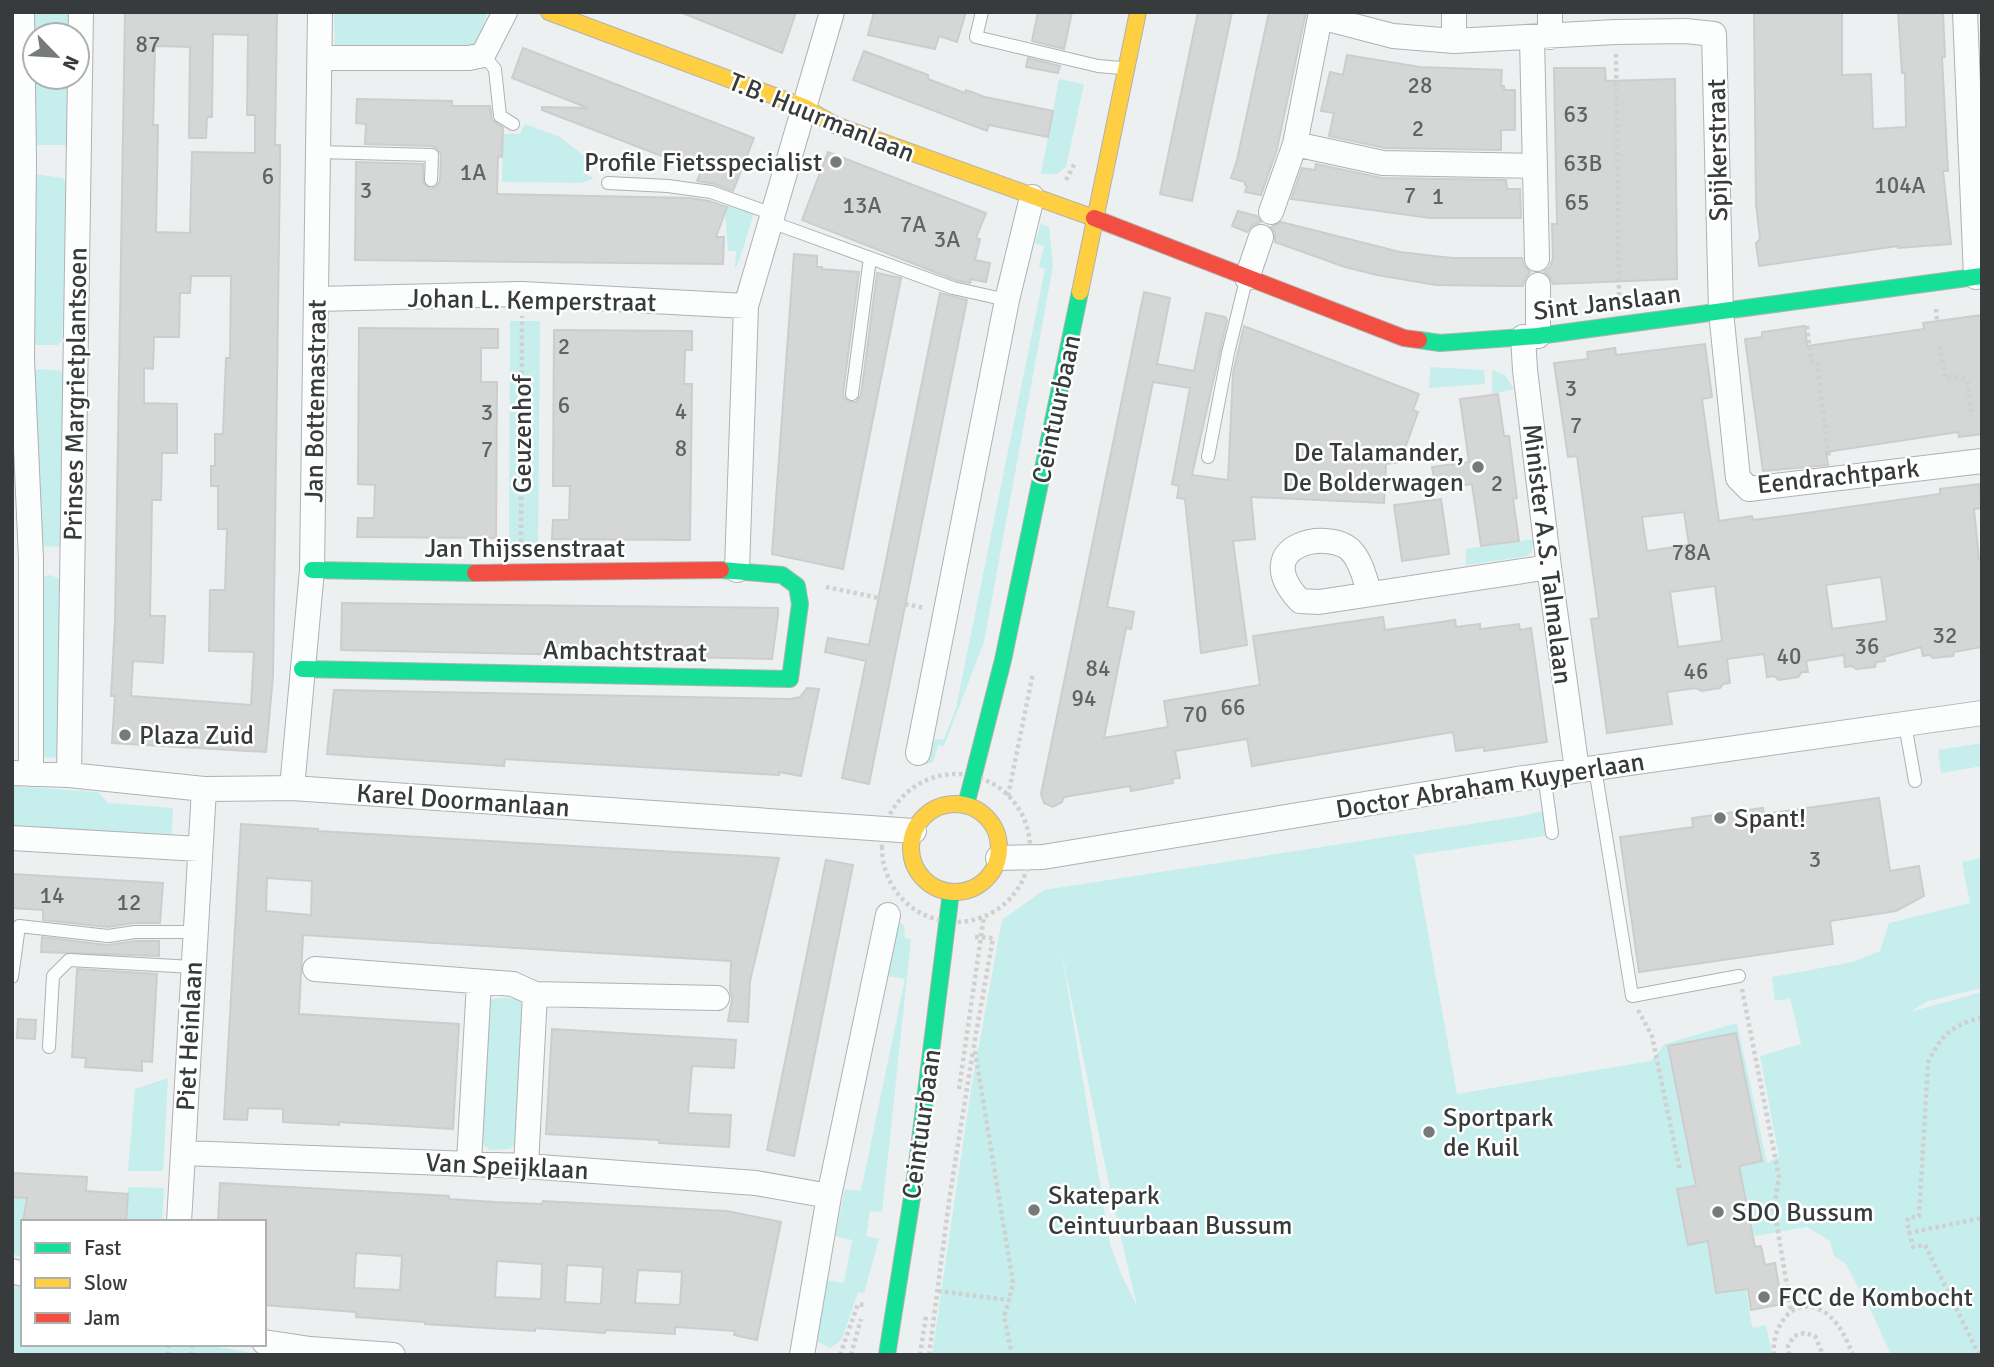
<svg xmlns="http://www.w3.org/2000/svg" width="1994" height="1367" font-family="Signika,sans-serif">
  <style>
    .green { fill: #c5eeed; fill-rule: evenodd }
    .building { fill: #d5d6d6; stroke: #cdcdcd; stroke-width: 2; fill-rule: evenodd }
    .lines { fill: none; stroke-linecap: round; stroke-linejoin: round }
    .lane-casing { stroke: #afb2b2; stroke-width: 14 }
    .street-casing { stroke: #afb2b2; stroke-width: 26 }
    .fast-casing { stroke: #afb2b2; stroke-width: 18 }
    .slow-casing { stroke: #afb2b2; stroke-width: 18 }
    .jam-casing { stroke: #afb2b2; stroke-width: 18 }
    .path { stroke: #d0d0d0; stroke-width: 4.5; stroke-dasharray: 3.5 3.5; stroke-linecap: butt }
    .lane { stroke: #fcfdfd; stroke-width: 12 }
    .street { stroke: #fcfdfd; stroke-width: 24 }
    .fast { stroke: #16e098; stroke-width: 16 }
    .slow { stroke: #ffcf43; stroke-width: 16 }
    .jam { stroke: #f24e42; stroke-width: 16 }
    .poi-dot { fill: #777a7a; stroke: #fff; stroke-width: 2.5 }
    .labels { text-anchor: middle; stroke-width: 5; stroke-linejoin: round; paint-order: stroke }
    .number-label { font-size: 23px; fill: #626464 }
    .street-label { font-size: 26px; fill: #383b3b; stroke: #fff }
    .poi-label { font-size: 26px; fill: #383b3b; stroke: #fff; text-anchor: start }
  </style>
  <rect width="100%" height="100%" fill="#ecf0f0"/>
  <path class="green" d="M33,12H71L72,35H35V77H72L73,145H35Z
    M334,12H486L487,15L477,44L446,52L444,45L335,48Z
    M1059,79L1084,84L1066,167L1057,174H1041Z
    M525,124L560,137L589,160L583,173L594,178L581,183L502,182L503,134H520Z
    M33,174L63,178L67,186L62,341L58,345H30Z
    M729,202L754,213L739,261L735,269L736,251H728L725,212Z
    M1041,224L1049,227L1053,266L984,642L944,746L938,745L933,762L923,765L931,740L944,739L956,708L1045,269L1039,267L1044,246L1035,243Z
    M510,321H540L538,550L509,551Z
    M1430,367L1484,370L1485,384L1429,388Z
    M40,369L63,371V547L41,546L27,373Z
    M1492,370L1505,375L1514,389L1492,394Z
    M1534,539L1532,551L1527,556L1466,565V549Z
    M50,575L63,580L57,757L48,758L41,754L36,580Z
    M1982,743V766L1941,773L1938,750Z
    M12,786L98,792L108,803L173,808L171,839L12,830Z
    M1547,810L1551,835L1414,855L1457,1094L1651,1061L1665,1044L1737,1023L1767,1163L1779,1157L1760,1056L1801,1044L1790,998L1775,1001L1772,977L1853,962L1880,951L1889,923L1970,903L1962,862L1982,858V988L1928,1001L1910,1012L1982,992V1355H1891L1873,1315L1846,1264L1834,1256L1830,1241L1807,1227L1755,1236L1753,1231L1743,1233L1739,1249L1751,1321L1753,1328L1766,1325L1772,1355H932L971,1089L1002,920L1044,890L1523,816ZM1061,949L1114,1208L1137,1306L1121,1274L1110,1244Z
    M893,919L904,925L905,938L911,939L882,1212L870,1211L866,1236L879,1239L864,1293L858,1292L843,1336L840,1341L830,1348L815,1340L826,1280L844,1283L852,1240L835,1236L845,1189L861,1191L905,979L882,975Z
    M497,998H518L526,1004L521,1137L510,1149L490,1150L482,1143L484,1011L491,1000Z
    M168,1078L163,1171H128L135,1089Z
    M128,1187L164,1188L162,1222H126Z
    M12,1198H28L26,1222H23V1257L12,1254Z
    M12,1284L23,1287V1344H194L198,1346L200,1344L265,1355H12Z"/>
  <path class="building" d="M125,12H277L275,145H280V165L273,676L266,752L112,743L115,696H111L115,622ZM213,34L248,35L247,115H255V153L192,152L190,233L156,232L158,125H153L155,46L190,47L189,138H206L207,117H212ZM191,276H231L230,358H226L223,434H215V466H211V486H218V529H227L225,590H210L209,651L254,652L251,705L131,696L133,661L163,663L165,616H150L152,500H161L162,453H177V404L144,403V368L153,369L154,337H179L180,293H190Z
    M680,12H796L782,53Z
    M874,12H966L957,42L939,36L935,49L868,35Z
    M1038,12H1072L1064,49L1032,41Z
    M1198,12H1232L1192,201L1160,194Z
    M1269,12H1306L1277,149L1261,195L1245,192L1247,186L1245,185V182L1231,178L1237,160Z
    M1754,12H1842V75L1871,74L1873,129L1906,127L1905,73H1902L1898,12H1943L1945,57H1942L1948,171H1943L1951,244L1898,248V246L1759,266L1756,243L1760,239L1756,204Z
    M523,48L754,138L733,191L714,184L697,181L701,171L542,110V107L588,108L512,78Z
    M864,51L928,75V79L965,93L966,90L985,97L1053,111L1048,137L989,125L987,131L853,80Z
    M1347,55L1420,67L1502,70L1501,86H1504V90H1515V130H1501V150L1385,148L1329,136L1334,113L1321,111L1330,72L1343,75Z
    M1028,58L1060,66L1058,73L1026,67Z
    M1554,68H1605L1606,81L1675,79L1677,279L1553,284L1550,277L1544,272L1550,267L1553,258L1552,224H1557Z
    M357,99L452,101V106H490L492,120L503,128L502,157L498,156L497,194L690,198L709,201L727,207L716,237H724L723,264L355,260L356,162L423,164V183L431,189L436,187L440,181L441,155L437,148L432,146L365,144L366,124L356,123Z
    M828,152L986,213L976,238L980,239L975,260L990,263L986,282L971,279L970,283L955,280L802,220Z
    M1316,164L1382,178L1506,180L1507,189H1520L1521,218H1430L1291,199L1302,168L1315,170Z
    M1238,211L1257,216L1261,222L1252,225L1247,232L1232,226Z
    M1281,222L1400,252L1452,258H1522L1524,266L1530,272L1525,278L1523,286H1506L1436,285L1377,275L1345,267L1275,242V233L1271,227Z
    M794,254L817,256V267H822V269L859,272L843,393L844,398L850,402H856L861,395L877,273L901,278L843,569L772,554Z
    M1144,292L1170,298L1157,364L1194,371L1206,313L1225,317L1227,320L1192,475L1228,480L1233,373L1244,326L1419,394L1413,410L1418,412L1400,462L1386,464L1384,503L1251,497L1255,539L1233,541L1247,645L1201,653L1185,499L1177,498L1179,486L1172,484L1190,388L1153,382L1107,607L1134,612L1131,629L1126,628L1104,738L1168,727L1164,701L1260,685L1253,636L1383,617L1385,630L1455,620L1456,627L1480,624V629L1519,624L1520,630L1531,628L1547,742L1484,751V747L1456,751L1453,732L1252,766L1247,739L1175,751L1180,778L1172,779L1173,783L1131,791L1130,786L1064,797L1062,802L1053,807L1044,803L1041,794Z
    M940,293L967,300L869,784L842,778L866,661L825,652L828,638L869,645Z
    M1982,315V434L1959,437L1958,432L1826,452L1828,465L1763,471L1745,339L1762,337V332L1805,326L1807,346L1924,329L1923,323Z
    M359,328L498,329V348H481V382H497L496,538L357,537L358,518H374L375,485L358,484Z
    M554,330L692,331V350H685L684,384H692L690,540L552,539L553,520H569L570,486H553Z
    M1705,344L1712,397L1702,399L1719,521L1752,516L1753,520L1785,516L1940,494V489L1979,484L1982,508L1974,509L1979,559H1982V647L1954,652L1953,656L1933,658L1929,655L1923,656L1921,647L1884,657L1885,661L1876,662L1875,667L1856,669L1852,666L1845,667L1844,655L1806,661L1808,672H1802L1798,677L1779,680L1774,676L1767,677L1764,654L1727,659L1730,683L1723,684L1720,688L1702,691L1696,688L1667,692L1672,724L1607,733L1591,619L1599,618L1577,456L1568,457L1554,363L1588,359L1587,352L1615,348L1616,355ZM1684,512L1689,545L1647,551L1642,517ZM1881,577L1887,621L1832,629L1826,585ZM1715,586L1722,641L1678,647L1670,592Z
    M1498,394L1504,436H1509L1517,498L1513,499L1519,541L1481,546L1472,484L1436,489L1432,467L1469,462L1460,399Z
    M1441,499L1449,554L1402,561L1394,505Z
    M342,603L778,608V615L772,659L341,650Z
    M807,688L819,689L801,776L779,772V775L505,759L504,766L327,754L334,690L790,699L800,697Z
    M1879,798L1890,871L1919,866L1924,896L1896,911L1830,921L1833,944L1639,972L1620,837L1693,827L1692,818L1763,808L1764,814Z
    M241,824L318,829V831L779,858L750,981L748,1022L728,1021L732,999L730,990L731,961L303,935L299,1014L459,1024L453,1129L339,1122V1125L283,1122V1109L248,1108L247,1120L224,1119ZM267,878L312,881L311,915L266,911Z
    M826,860L853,865L794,1156L767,1150Z
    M12,874L163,883L160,923H134L108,927L43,920V910L12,908Z
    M42,937L107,945L136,941H159V956L41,952Z
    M77,969L157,974L152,1062L142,1061V1071L85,1067L86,1058L72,1057Z
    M18,1019L36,1020L35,1039L17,1038Z
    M552,1029L736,1040L734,1068L692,1066L688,1113L731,1115L729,1147L659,1143V1140L546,1134Z
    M1736,1033L1762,1161L1739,1166L1755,1247L1761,1246L1765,1265L1775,1263L1782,1304L1751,1310L1748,1289L1716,1293L1708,1241L1688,1245L1677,1189L1696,1186L1668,1046Z
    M12,1173L87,1177L86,1191L128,1194L126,1222H23L27,1198L12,1197Z
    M220,1183L449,1196V1199L495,1202L542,1204L543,1201L727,1211L781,1222L757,1340L734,1335L735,1331L675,1327V1334L606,1330L605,1333L535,1328V1331L425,1324V1322L356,1317V1312L264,1305V1222H218ZM356,1253L402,1256L400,1290L354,1288ZM497,1261L542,1264L541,1299L495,1297ZM567,1265L603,1267L601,1304L565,1302ZM638,1270L682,1272L680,1305L635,1303Z"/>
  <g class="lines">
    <g class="lane-casing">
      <path id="lane" d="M982,12L976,37L1098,66L1121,68
        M483,55L495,69L500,116L513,124
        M319,152L432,155L431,180
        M608,183L668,186L711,192L773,214
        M771,222L953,288L1007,300
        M852,394L870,258
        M1208,457L1228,353L1246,280
        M1905,724L1915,781
        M1595,768L1632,996L1739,976
        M1544,774L1552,833
        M12,977L19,926L108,936L135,932H195
        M49,1047L53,976L69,960L193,967"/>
    </g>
    <g class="street-casing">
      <path id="street" d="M22,12L24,159L22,359L31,559V774
        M1454,12V41
        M1965,12L1976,277
        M1320,17L1393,36L1454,41L1615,32L1686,31L1714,34L1721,312L1738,478L1749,489L1982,461
        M1550,37V12
        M1532,38L1537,259
        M320,58H469L483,55L505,12
        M1295,144L1383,163L1535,166
        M1271,212L1295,144L1321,12
        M1247,278L1261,237
        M1538,285V336
        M317,299L522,294L746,306
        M1523,337L1525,370L1549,567L1577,770
        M737,570L746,306L832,12
        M1370,594C1365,580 1362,564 1353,553C1334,527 1246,543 1300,601L1319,602L1549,567
        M918,753L1007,300L1032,197
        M12,773L69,775L204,789L292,788L914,831
        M69,775L81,12
        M292,788L312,570L320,12
        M12,838L199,849
        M998,858L1043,857L1517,779L1982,713
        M315,969L513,984L535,994L717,998
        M183,1153L526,1166L756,1183L829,1196
        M469,1162L479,982
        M526,1166L535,994
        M179,1222L204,789
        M12,1271L23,1274
        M264,1342L310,1349L393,1355
        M802,1355L829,1196L888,915"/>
    </g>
    <g class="fast-casing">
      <path id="fast" d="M1419,340L1440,343L1538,336L1982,276
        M312,570L475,573
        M302,669L790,679L800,604L797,586L782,575L721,570
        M966,805L1003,660L1080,292
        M887,1355L916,1172L951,892"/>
    </g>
    <g class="slow-casing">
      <path id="slow" d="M549,12L804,107L835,125L1094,218
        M1080,292L1138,12
        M911 848a44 44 0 1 1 88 0a44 44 0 1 1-88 0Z"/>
    </g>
    <g class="jam-casing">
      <path id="jam" d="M1094,218L1404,338L1419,340
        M475,573L721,570"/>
    </g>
    <path class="path" d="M1616,54L1619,297
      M1066,180L1075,163
      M1936,309L1937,322
      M1807,326L1811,361H1817L1829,457
      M1940,346L1945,378L1958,377L1967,380L1971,412
      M521,549L522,316
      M826,587L879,598
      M905,604L925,608
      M882 848a74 74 0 1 1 148 0a74 74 0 1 1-148 0Z
      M1008,796L1033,673
      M975,937L993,938L974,1045L1013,1283L1009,1300
      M1742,989L1779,1177L1774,1207L1791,1311
      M1638,1010L1652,1036L1680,1171
      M959,1089L984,916
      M1908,1233L1982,1218
      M938,1291L1009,1300L1004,1316L1012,1355
      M168,1355L169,1344
      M191,1355L192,1344
      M840,1355L858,1304L865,1305
      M851,1355L861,1319
      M920,1355L926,1316
      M929,1355L950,1194L973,1051
      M1774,1355C1771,1325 1796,1291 1827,1314C1841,1325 1846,1339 1853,1355
      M1789,1355L1788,1346L1794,1336L1804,1333L1815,1336L1823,1355
      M1979,1355L1925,1245L1913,1247L1907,1223L1908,1218L1919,1216L1928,1063C1941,1034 1952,1026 1982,1017"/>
    <use href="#lane" class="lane"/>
    <use href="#street" class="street"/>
    <use href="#fast" class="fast"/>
    <use href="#slow" class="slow"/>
    <use href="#jam" class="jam"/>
  </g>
  <g class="poi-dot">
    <circle cx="836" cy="162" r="7"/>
    <circle cx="1478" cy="467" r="7"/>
    <circle cx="125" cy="735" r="7"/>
    <circle cx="1720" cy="818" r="7"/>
    <circle cx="1429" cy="1132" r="7"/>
    <circle cx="1034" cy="1210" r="7"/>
    <circle cx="1718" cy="1212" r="7"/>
    <circle cx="1764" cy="1297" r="7"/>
  </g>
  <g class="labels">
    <g class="number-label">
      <text x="148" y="52">87</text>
      <text x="1420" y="93">28</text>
      <text x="1576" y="122">63</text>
      <text x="1418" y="136">2</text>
      <text x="1583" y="171">63B</text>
      <text x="473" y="180">1A</text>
      <text x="268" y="184">6</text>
      <text x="1900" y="193">104A</text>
      <text x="366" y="198">3</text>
      <text x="1410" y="203">7</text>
      <text x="1438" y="204">1</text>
      <text x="1577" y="210">65</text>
      <text x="862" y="213">13A</text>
      <text x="913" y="232">7A</text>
      <text x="947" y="247">3A</text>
      <text x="564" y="354">2</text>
      <text x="1571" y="396">3</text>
      <text x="564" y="413">6</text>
      <text x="681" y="419">4</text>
      <text x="487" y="420">3</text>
      <text x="1576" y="433">7</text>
      <text x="681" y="456">8</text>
      <text x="487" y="457">7</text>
      <text x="1497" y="491">2</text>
      <text x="1691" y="560">78A</text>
      <text x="1945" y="643">32</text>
      <text x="1867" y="654">36</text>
      <text x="1789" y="664">40</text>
      <text x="1098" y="676">84</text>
      <text x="1696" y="679">46</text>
      <text x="1084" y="706">94</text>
      <text x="1233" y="715">66</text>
      <text x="1195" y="722">70</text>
      <text x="1815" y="867">3</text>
      <text x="52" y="903">14</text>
      <text x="129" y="910">12</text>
    </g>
    <g class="street-label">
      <text transform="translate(822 117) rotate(22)" y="9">T.B. Huurmanlaan</text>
      <text transform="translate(1717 150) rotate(-91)" y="9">Spijkerstraat</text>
      <text transform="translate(532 300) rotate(1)" y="9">Johan L. Kemperstraat</text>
      <text transform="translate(1607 302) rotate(-7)" y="9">Sint Janslaan</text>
      <text transform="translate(75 394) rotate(-89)" y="9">Prinses Margrietplantsoen</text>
      <text transform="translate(315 401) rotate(-89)" y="9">Jan Bottemastraat</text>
      <text transform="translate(1056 409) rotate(-78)" y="9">Ceintuurbaan</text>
      <text transform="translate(522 434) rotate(-90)" y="9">Geuzenhof</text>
      <text transform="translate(1838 476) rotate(-6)" y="9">Eendrachtpark</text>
      <text x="525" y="557">Jan Thijssenstraat</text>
      <text transform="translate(1548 554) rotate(83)" y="9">Minister A.S. Talmalaan</text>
      <text transform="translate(625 651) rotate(1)" y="9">Ambachtstraat</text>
      <text transform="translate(1490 785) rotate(-9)" y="9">Doctor Abraham Kuyperlaan</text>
      <text transform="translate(463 800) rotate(4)" y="9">Karel Doormanlaan</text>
      <text transform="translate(189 1036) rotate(-87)" y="9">Piet Heinlaan</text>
      <text transform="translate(921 1124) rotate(-82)" y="9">Ceintuurbaan</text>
      <text transform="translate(507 1166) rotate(3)" y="9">Van Speijklaan</text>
    </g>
    <g class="poi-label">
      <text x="822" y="171" text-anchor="end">Profile Fietsspecialist</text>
      <text x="1464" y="461" text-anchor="end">De Talamander,<tspan x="1464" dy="30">De Bolderwagen</tspan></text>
      <text x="139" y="744">Plaza Zuid</text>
      <text x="1734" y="827">Spant!</text>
      <text x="1443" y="1126">Sportpark<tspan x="1443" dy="30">de Kuil</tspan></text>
      <text x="1048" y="1204">Skatepark<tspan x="1048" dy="30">Ceintuurbaan Bussum</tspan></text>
      <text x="1732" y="1221">SDO Bussum</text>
      <text x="1778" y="1306">FCC de Kombocht</text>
    </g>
  </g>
  <rect width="1994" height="1367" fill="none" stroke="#383b3b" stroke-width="28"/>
  <rect x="21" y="1220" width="245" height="126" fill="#ffffff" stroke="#afb1b1" stroke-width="2"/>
  <rect x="35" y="1243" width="35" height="10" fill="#16e098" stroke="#afb1b1" stroke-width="2"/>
  <text x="84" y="1255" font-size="21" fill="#383b3b">Fast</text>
  <rect x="35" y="1278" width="35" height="10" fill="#ffcf43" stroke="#afb1b1" stroke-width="2"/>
  <text x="84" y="1290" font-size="21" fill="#383b3b">Slow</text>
  <rect x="35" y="1313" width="35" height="10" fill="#f24e42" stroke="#afb1b1" stroke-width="2"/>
  <text x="84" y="1325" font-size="21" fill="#383b3b">Jam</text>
  <g transform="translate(56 56) rotate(115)"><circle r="33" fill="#ffffff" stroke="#afb1b1" stroke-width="2"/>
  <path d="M0-5L12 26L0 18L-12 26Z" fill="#777a7a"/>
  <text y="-10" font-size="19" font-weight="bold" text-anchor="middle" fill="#383b3b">N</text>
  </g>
</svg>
